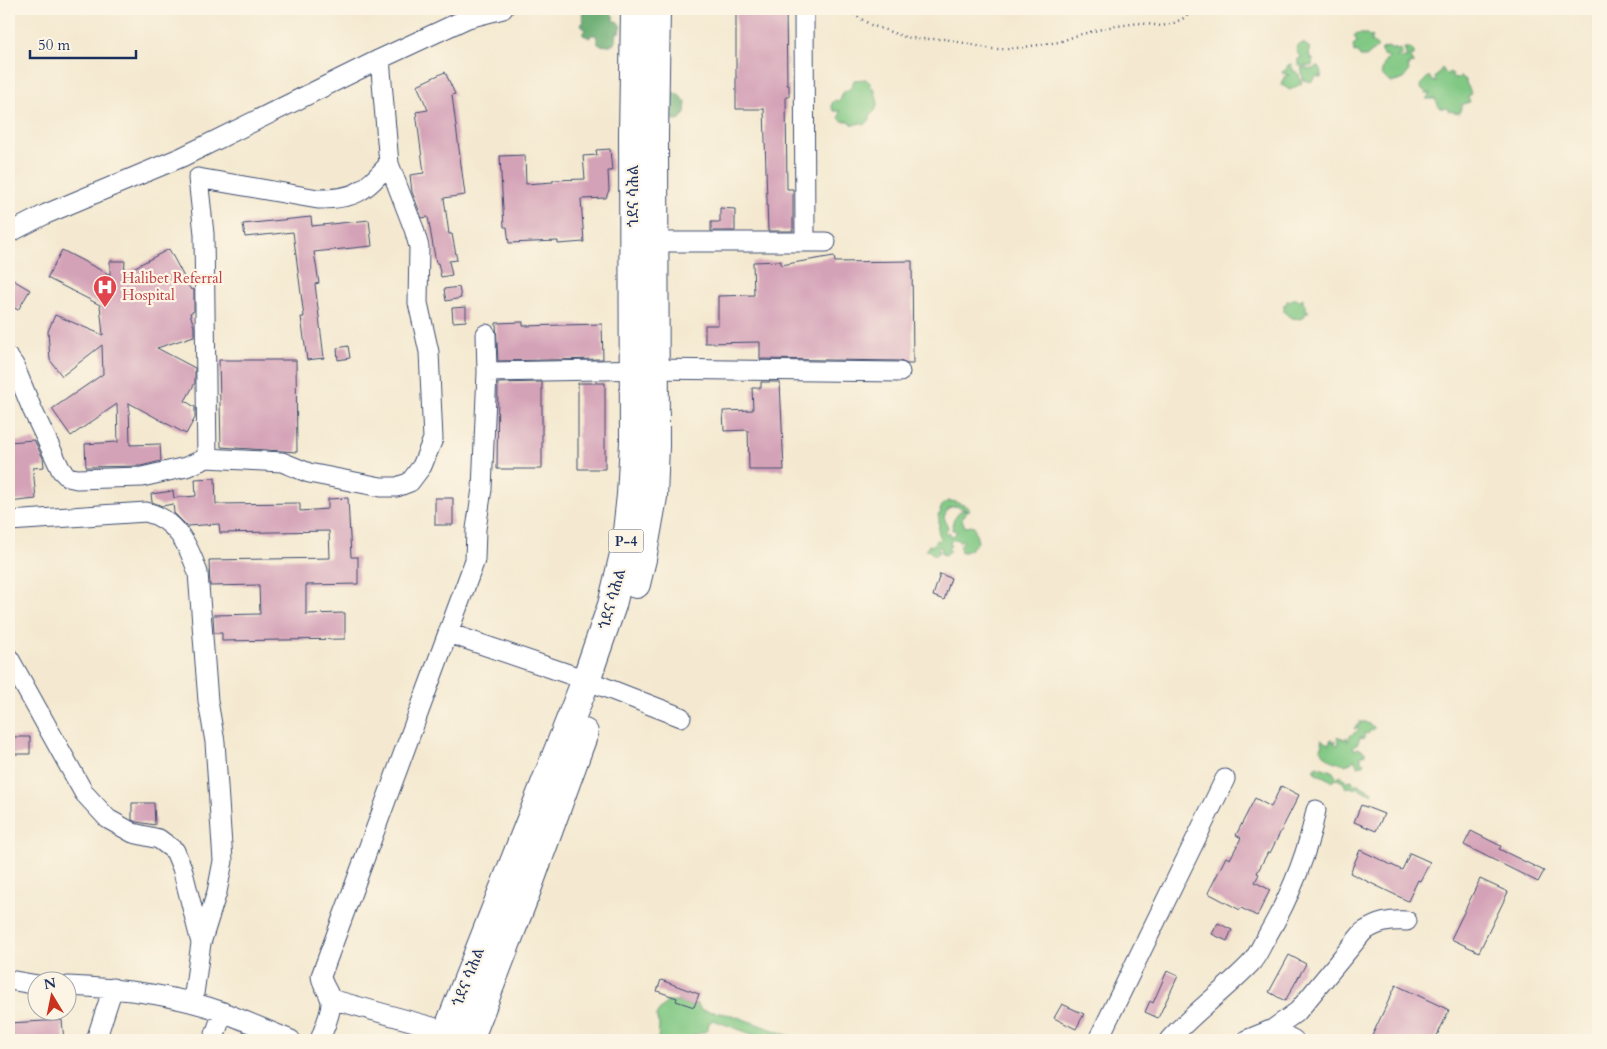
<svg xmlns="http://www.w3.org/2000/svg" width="1607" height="1049" font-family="Cardo,'Noto Serif Ethiopic',serif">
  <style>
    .green { fill: #80c883; stroke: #4e7c70 }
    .forest { fill: #68ac71; stroke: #426e68 }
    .building { fill: #d4a2b7 }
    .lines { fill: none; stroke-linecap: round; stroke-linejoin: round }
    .minor-casing { stroke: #3c4b6f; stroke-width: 21 }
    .highway-casing { stroke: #3c4b6f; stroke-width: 30 }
    .path { stroke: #3c4b6f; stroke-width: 2.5; stroke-dasharray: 1 4; stroke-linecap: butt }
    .minor { stroke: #fff; stroke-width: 19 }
    .highway { stroke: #fff; stroke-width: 28 }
    .labels { text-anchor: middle; stroke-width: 4.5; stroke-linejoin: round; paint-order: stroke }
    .shield { fill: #fcf5e5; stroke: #5e6a86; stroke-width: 1 }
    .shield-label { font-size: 14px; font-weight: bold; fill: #1b2f5e }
    .street-label { font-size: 15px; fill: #1b2f5e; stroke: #fcf5e5 }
    .health-label { font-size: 15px; fill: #be3a42; stroke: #fcf5e5; text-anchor: start }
  </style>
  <rect width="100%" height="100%" fill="#fcf5e5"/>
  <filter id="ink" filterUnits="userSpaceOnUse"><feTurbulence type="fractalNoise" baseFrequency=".02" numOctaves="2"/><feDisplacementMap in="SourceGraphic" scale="10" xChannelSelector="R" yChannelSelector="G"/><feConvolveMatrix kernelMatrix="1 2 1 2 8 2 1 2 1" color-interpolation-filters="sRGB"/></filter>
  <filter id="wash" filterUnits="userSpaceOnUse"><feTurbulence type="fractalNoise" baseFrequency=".0096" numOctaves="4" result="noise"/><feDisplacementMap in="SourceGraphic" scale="20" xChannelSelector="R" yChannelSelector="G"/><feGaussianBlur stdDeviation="1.12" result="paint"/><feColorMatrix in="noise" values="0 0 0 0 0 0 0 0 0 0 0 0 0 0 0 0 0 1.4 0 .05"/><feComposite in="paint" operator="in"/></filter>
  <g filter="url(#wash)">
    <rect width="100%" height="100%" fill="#f4e9d0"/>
    <path class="green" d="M1367,34L1369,37L1373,36L1371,41L1378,47L1366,57H1360L1357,51L1354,52L1353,45L1357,42L1354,36L1358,34Z
      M1303,43L1310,48L1309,49L1310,58L1313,59L1312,66H1304V68L1314,69L1316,66L1320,68L1322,73L1321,78L1317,76L1311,82L1303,80L1301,65H1298V59L1302,57L1298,54L1296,47Z
      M1388,47L1393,50L1395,48L1397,50L1401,49L1402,55H1399L1397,58H1407L1404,48H1410L1414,52V55L1410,56L1414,63L1409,64L1408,67L1409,70L1404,79L1395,82H1389L1381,74L1385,61L1389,58L1387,55L1384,56L1381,52L1382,49Z
      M1291,64L1294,72L1297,71L1302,83L1290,90L1282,85L1284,77L1289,75L1282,73L1283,71L1286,70L1288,65Z
      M1442,68L1447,75L1449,72L1453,74L1451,77L1458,78L1460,76L1465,79C1466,85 1470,88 1471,94L1468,97L1470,102L1463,104L1459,113L1448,111V108H1440L1435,99H1426L1431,93H1426L1424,90L1421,89L1420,85L1429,76L1432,81L1436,82L1435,78Z
      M866,79L870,83L871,88H874L878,103L875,111L870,115V120L864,125L860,123L853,125L849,121H842L839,118L840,111H834L832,108V103L835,100L838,101L841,99L842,93L851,88L854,80Z
      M1295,297L1298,301L1303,298V302L1307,306L1305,309L1308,310V313L1304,314L1305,316L1302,319L1291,318L1284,312V304L1286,305L1287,301L1292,300Z
      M949,501C955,501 967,505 970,510L967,511L956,506L948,508L944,517L948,528L945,532L946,534L949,532L951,536H953L956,533V530H952L953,521L960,511L965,510L966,513L962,519L965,527L971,525L974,526L978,542C974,546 968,553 961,552L960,546L964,541L962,540L959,542L958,540L954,539L950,542L951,546L948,548L950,551L946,555L941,554L942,553L941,546L938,548L940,552L935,556L929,551L926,550L929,545L933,546L936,540L939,541L940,539C936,531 941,524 938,515L941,513L940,510L943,504Z
      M1359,722H1365L1374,727V729L1370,731L1368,734L1364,733V738L1360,737L1358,743L1353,746L1355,750L1358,748L1365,752V755H1361V763L1365,762L1364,765L1357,766V764L1355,762L1354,759L1351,763L1345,765L1343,763C1332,764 1326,756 1320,749L1323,744L1321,739L1329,744L1331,739L1333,742L1335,741V744L1338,745L1339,743L1337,737L1343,738V740L1347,737V741H1348L1350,736L1359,730L1358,728L1354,729L1357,725H1360Z
      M1316,766L1332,771L1337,778L1341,775L1347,781L1352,780L1353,784H1358L1372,792V794L1362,791L1357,787L1355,789L1351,787L1346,788L1343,782L1337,779L1332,781L1316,773L1314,769Z
      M668,1001H676L694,1007L696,1003L701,1010L732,1015L801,1040H768L713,1020L709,1023L707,1031L692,1036L691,1040H658L659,1025L656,1016L661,1008Z"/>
    <path class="forest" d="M587,9H607L615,18L613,20L618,22L622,28L619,29L620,32H617L616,42C612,46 603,47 598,44L596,35H590V38L583,35V32L585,30L581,24L584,22L582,14L586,12Z
      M669,87L672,92L678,94L686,102L685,114L679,120H673L671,118V109L665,111L667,88Z"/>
    <g id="blocks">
      <path class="building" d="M736,9H786L787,85H789V97H786L787,189H793V231H768L764,109H736Z
        M445,72L455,94L452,95L465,195L444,198L449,234H452L457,260L449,261L452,275L441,277L438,263H436L428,217L422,218L412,192L410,175L424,173L416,112L428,110L417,85Z
        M610,149L612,171H608L609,190L606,198L581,199L584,242L558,244V241L509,243L507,227H504L500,156L525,155L526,184L553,182V180L585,179L583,156L597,155L596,150Z
        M720,208L735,209V231H711V222H720Z
        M311,217L312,226L369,220L372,246L314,252L319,283L315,284L324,358L307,360L301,317H304L293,232L245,237L243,224Z
        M169,249L191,290L193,289L194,291V311L190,313L194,327V336L157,348L195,368V383L185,401L195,407V418L186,434L129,403L130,445L160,444L161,461L141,466L86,467L85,444L118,442L117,404L71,436L52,409L103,374L102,345L62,376L50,360L48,331L55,315L103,335L100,305L47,278L62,250L110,275V261H125L124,273Z
        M834,256L835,262L912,261L913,364H907L900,361L760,359V342L705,343V325H718V296L754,295L753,262L781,261V265Z
        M13,280L30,290L18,310L9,305V287Z
        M459,287L461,298L446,301L444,289Z
        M466,307V321L453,322L452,308Z
        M523,322V326L602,324L603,359L498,361L496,323Z
        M348,346L350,358L338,360L337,348Z
        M219,360H296L297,452L221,447Z
        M542,382V469H497L498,383Z
        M761,382H780L784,470H749L748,430L724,431L723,411L753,410L752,388H761Z
        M578,383H605V469H578Z
        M34,440L43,458L44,467L33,468L36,499L9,502V442Z
        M215,478L216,504L300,503V511L328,509V499L348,498L351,557H358V584L306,585V614L345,613V639L222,641V633H214L213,615L260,614L259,585L210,586L209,560L330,558L329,531L220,533L219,524L187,526L174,513L173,504L162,506L152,502L151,494L173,491L174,498L196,496L195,479Z
        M435,498H453V525H435Z
        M940,574L951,578L944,600L933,596Z
        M9,737H30V754H9Z
        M1281,786L1299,795L1270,853L1268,852L1257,873L1259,874L1255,882L1270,890L1257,916L1241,908L1240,910L1208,893L1226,857L1230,859L1241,838L1236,835L1255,798L1271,807Z
        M132,803H154L155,825L137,822L132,820Z
        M1361,805L1384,814L1376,831L1354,822Z
        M1471,831L1501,846L1499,849L1544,871L1538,882L1464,845Z
        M1360,850L1402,870L1410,853L1430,862L1420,881L1418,880L1408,901L1350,873Z
        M1480,879L1508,892L1479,952L1451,939Z
        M1218,923L1232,930L1227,941L1212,934Z
        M1289,955L1306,964L1285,1001L1269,992Z
        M1167,971L1178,976L1158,1018L1145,1012L1150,1001L1153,1003Z
        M661,980L699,994L694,1007L676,1001L677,998L657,991Z
        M1396,985L1449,1010L1435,1040H1370Z
        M1062,1004L1084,1014L1076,1029L1054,1018Z
        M62,1020L64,1040H9V1023Z"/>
    </g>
  </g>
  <g filter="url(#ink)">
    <use href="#blocks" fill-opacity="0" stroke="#3c4b6f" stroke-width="1"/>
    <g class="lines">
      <g class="minor-casing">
        <path id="minor" d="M804,9L805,242
          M9,233L46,214L182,157L380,59L468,18L503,9
          M655,242H826
          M9,358L14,365L32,409L61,470L68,477L77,479L142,477L186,467L207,458L204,234L198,178L318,199C357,199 364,191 389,164
          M487,372L654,369L900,372
          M207,458L282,462L309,473L381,487H397L410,482L422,466L433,439L429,352L418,303L419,247L414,229L389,164L380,59
          M9,521L146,512C176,519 189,546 198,573L208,701L215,742L223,861L217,892L201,943L193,1001
          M448,633L586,680L681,717
          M9,658L84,793L108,819L133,833L159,839L175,851L182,868L201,943
          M9,980L38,985
          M68,986C120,988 173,994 223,1012L213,1040
          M331,999L447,1031
          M223,1012L291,1040
          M1273,1029L1294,1040
          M96,1040L113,988
          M320,1040C323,1030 334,1008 330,998C328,990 322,985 321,976L475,560L476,529L482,489L487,372L486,334
          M1098,1040L1225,779
          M1169,1040C1194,1012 1224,991 1250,964C1257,957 1261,946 1266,938C1290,897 1307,857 1316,810
          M1246,1040L1273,1029L1298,1011L1363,932C1378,922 1389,920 1407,921"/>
      </g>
      <g class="highway-casing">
        <path id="highway" d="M636,584L642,559L653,497L655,445L654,137L656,9
          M444,1040L586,680L612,605L625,550L631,495L634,442L633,135L635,9
          M469,1040L526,892L584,733"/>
      </g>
      <path class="path" d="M845,9L871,25L905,37L920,39H945L992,49H1010L1059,42L1078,35L1110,27L1139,23L1162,26L1174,23L1184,18L1195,9"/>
      <use href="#minor" class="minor"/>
      <use href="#highway" class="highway"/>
    </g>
  </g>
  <defs>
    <g id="hospital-pin" transform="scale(1.25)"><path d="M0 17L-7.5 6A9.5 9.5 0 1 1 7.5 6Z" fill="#e0444e" stroke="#fcf5e5"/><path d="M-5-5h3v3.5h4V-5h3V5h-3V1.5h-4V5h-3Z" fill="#fff"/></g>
  </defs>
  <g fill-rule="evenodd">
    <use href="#hospital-pin" x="105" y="287"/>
  </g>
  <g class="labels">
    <rect class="shield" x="608.5" y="529.5" width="35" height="23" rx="4"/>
    <g class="shield-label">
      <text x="626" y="546">P-4</text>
    </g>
    <g class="street-label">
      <text transform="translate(633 196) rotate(-90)" y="5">ጎደና ሳሕል</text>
      <text transform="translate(612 599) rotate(-74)" y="5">ጎደና ሳሕል</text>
      <text transform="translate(468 977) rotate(-68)" y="5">ጎደና ሳሕል</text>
    </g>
    <g class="health-label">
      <text x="122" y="283">Halibet Referral<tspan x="122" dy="17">Hospital</tspan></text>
    </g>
  </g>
  <rect width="1607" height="1049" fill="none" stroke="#fcf5e5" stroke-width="30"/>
  <g transform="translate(52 996) rotate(350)"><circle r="24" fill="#fcf5e5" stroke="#a2a6af"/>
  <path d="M0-4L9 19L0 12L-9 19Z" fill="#c8321e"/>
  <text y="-8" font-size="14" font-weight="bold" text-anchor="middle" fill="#1b2f5e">N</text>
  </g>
  <path d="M30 50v8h106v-8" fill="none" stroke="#1b2f5e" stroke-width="2.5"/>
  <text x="38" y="50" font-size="15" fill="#1b2f5e" stroke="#fcf5e5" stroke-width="4" paint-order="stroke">50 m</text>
</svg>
